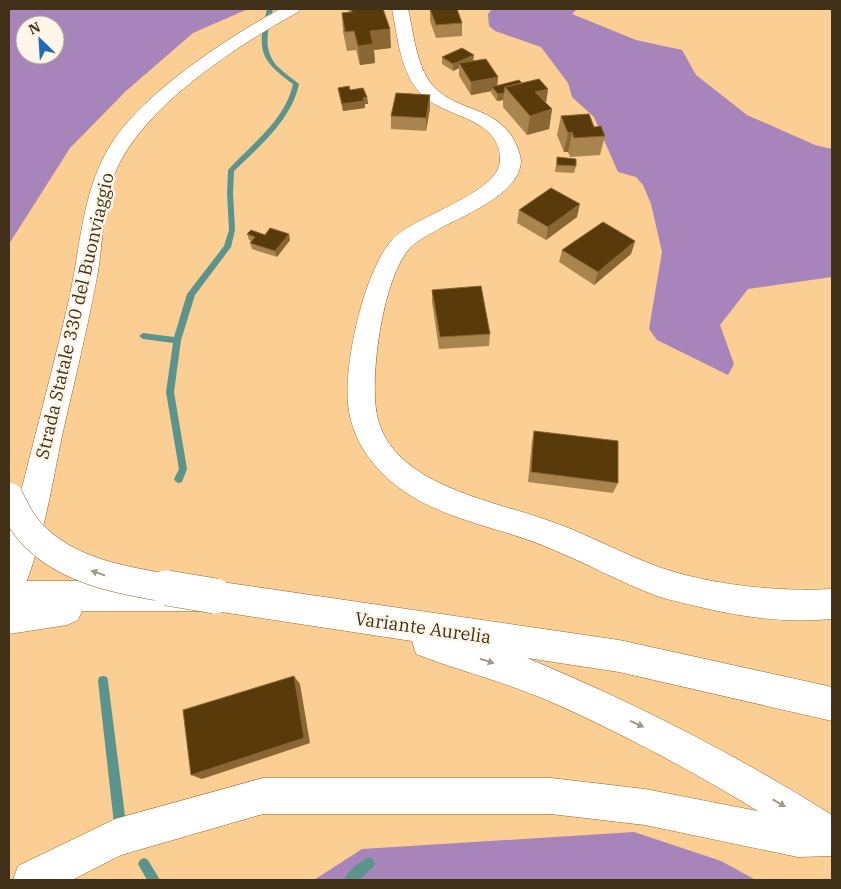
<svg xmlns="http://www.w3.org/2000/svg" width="841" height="889" font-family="'IBM Plex Serif',serif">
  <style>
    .forest { fill: #a784ba; fill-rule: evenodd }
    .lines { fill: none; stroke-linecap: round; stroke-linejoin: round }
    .stream { fill: #5a948c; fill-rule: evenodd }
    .minor-casing { stroke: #91692f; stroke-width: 1 }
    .secondary-casing { stroke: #91692f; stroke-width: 1 }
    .trunk-casing { stroke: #91692f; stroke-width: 1 }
    .minor { fill: #fff; fill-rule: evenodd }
    .secondary { fill: #fff; fill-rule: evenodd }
    .trunk { fill: #fff; fill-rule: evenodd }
    .trunk-bridge-far1-casing { stroke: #91692f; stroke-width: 29; stroke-linecap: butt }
    .trunk-bridge-casing { stroke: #91692f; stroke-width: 36; stroke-linecap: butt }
    .trunk-bridge-far1 { stroke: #fff; stroke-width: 28 }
    .trunk-bridge { stroke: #fff; stroke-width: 35 }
    .wall { fill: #aa844f }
    .shaded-wall { fill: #896634 }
    .building { fill: #583a0b; stroke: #896634 }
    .oneway { fill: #a0988c }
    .labels { text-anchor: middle; stroke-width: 5; stroke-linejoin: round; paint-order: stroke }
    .street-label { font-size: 18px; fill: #423119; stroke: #fff6ea }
  </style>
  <rect width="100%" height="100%" fill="#fbce93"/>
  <path class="forest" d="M9,9H248L193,33L126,91L70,148L9,244ZM25,25H55V55H25Z
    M492,9H577L572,14L636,40L682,50L696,75L747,115L815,145L832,149V277L748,289L720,325L734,364L728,375L657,340L649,329L662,252L651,204L643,185L636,177L618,172L594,117L572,97L568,83L541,47L495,31L489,26L488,14Z
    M634,832L721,861L756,880H314L362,849Z"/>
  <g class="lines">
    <path class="stream" d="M267,9H273C268,29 262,49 277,66C284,73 292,78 299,84C292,119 259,147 234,171L233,193L235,230L231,247L195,295L181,340L174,392L187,469L182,482L179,483L176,482L174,479L179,469L166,392L173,343L143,339L139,336L143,333L174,337L187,294L224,246L229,230L227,193L228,170C251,144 285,121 293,84C259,59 257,50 267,9Z
      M103,676L107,677L108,681L126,824L124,828L120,830L116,828L114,824L98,681L99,677Z
      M369,857L373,859L375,863L373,867L359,880H344C347,872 360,861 369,857Z
      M144,858L148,860L160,880H147L138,864L140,860Z"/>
    <g class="minor-casing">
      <path id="minor" d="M392,9H408C414,34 416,67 434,87C458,112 495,106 514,140C517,146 520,153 521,160C521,202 437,222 411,247C383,274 369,378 377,415C391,484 490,500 544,519C584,532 620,553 659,567C710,585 778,592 832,589V619C788,623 747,618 704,608C689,604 672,601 657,596C620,582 586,563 549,548C488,522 418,518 373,463C359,446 350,425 348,404C344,363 364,271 392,240C414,215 501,194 500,159C500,117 444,118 421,94C400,72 398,38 392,9Z
        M263,778H551L645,789L798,819L832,818V856L798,857L645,825L551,814H263L121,855L72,880H13L18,866L115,819Z"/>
    </g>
    <g class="secondary-casing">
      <path id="secondary" d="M280,9H300L298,12C237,46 153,100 120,162C102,196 104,240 97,277C87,331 74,383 62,436C51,490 42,547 20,598L9,602C9,581 6,558 9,538C12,516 21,494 26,472C40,416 55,360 68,304C81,248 81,190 113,141C146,91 227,38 280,9Z"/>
    </g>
    <g class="trunk-casing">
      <path id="trunk" d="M9,581H215L619,640L832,687V721L619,672L527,658C633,702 735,754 832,815V855L819,849C730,792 639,740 542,698C501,681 457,670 416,654L412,641L215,611H82L78,620L67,625L9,634Z"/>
    </g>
    <use href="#minor" class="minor"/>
    <use href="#secondary" class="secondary"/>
    <use href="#trunk" class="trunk"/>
    <g class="trunk-bridge-far1-casing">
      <path id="trunk-bridge-far1" d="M9,497C14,506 18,516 24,524C57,570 122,581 174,589"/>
    </g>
    <g class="trunk-bridge-casing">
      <path id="trunk-bridge" d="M167,588L215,596"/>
    </g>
    <use href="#trunk-bridge-far1" class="trunk-bridge-far1"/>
    <use href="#trunk-bridge" class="trunk-bridge"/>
  </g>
  <path class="wall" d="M348,9H383L391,48L374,50L375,63L360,65L356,50L347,51L343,32L342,13L349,12Z
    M430,9L462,23V36L436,38L430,21Z
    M442,57L473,61L498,77L497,85L522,83L548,89L546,103L552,109L549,129L527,135L503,107V100L497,101L491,93L492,91L471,95L459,76V68L453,71L442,64Z
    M338,88L350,90L367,97L368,104H365V108L343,111L339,95Z
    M430,108L426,131L391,129V116Z
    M561,116L594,127L605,136L600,155L570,157L568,152H564L557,135Z
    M557,157L576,166L574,173L555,172Z
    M519,210L577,217L546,240L517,223Z
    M247,234L265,235L290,240L277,257L252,249L250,243L251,241L249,240Z
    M635,241L631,254L594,285L559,262L562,250Z
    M432,290L490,334L489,346L439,349L432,302Z
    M534,431L618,483L613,493L528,482L532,441Z"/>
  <path class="shaded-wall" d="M390,29L391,48L374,50L375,63L360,65L358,46L370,31Z
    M474,55L473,61L459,63V68L453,71V64Z
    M498,77L497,90L492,87V91L471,95V82Z
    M548,89L545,108L535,92Z
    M504,93L503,100L497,101L498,94Z
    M430,95V108L426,131V118Z
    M367,97L368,104H365V108L343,111L342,104Z
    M552,109L549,129L527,135L530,116Z
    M572,132L568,152H564L568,133Z
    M580,204L577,217L546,240L548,227Z
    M289,234L290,240L277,257L275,251Z
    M635,241L631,254L594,285L598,272Z
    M294,676L300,684L310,743L202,779L191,775Z"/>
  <path class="building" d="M351,9H383L390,29L370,31L373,44L358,46L354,31L345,32L342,13L352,12Z
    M430,9H457L462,23L436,25Z
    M462,48L474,55L453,64L442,57Z
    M486,59L498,77L471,82L459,63Z
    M539,79L548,89L535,92L552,109L530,116L505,87Z
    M519,80L522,83L505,87L504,93L498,94L492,87Z
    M349,86L350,90L363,88L367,97L363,98L364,101L342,104L338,88Z
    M396,93L430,95L426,118L391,116Z
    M589,114L594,127L601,126L605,136L574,138L572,132L568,133L561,116Z
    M557,157L576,159V166L557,165Z
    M551,188L580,204L548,227L519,210Z
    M603,222L635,241L598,272L562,250Z
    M270,228L289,234L275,251L250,243L255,237L247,234L251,230L265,235Z
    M481,286L490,334L440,337L432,290Z
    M534,431L618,441V483L531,472Z
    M294,676L304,738L191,775L183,710Z"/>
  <defs><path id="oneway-solid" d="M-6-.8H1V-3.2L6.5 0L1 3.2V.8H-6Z" transform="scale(1.25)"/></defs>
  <g class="oneway">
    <use href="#oneway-solid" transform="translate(98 573) rotate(-161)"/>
    <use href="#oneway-solid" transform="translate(487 661) rotate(18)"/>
    <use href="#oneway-solid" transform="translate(637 724) rotate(24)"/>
    <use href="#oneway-solid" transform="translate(779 803) rotate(29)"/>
  </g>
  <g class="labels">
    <g class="street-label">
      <text transform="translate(75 316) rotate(-77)" y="6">Strada Statale 330 del Buonviaggio</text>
      <text transform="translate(423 628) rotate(8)" y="6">Variante Aurelia</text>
    </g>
  </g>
  <rect width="841" height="889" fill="none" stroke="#423119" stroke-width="20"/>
  <g transform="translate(40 40) rotate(335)"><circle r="24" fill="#fff6ea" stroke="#b3a796"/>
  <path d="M0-4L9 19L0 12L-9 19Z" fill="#216bbb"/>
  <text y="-8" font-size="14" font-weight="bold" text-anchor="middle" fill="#423119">N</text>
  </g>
</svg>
